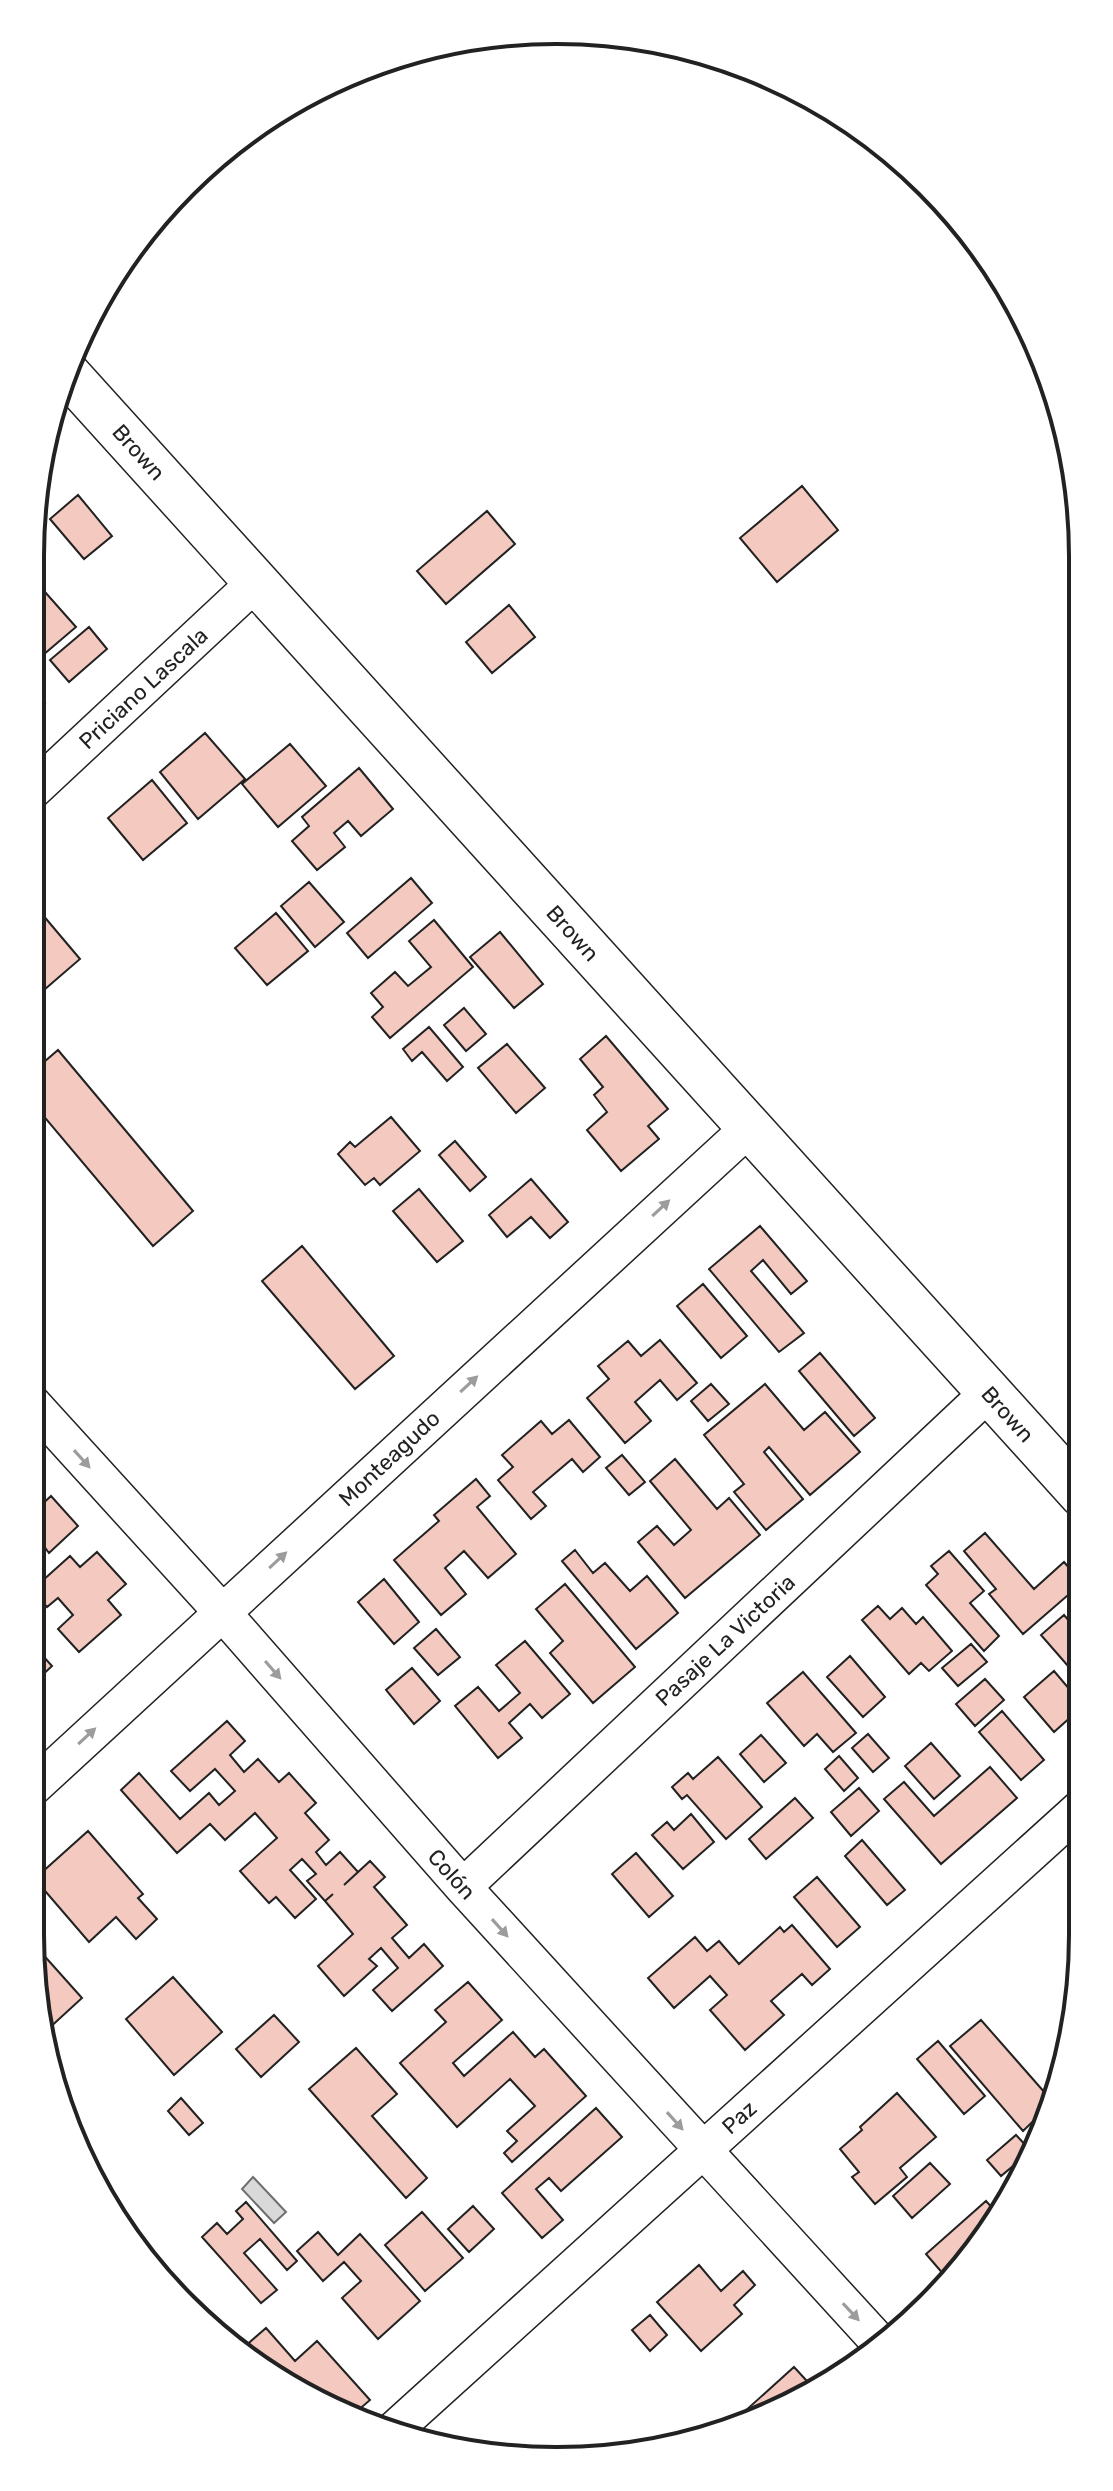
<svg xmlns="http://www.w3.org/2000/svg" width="1113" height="2491" font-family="Rubik,sans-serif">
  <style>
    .water { fill: #d9d9d9; stroke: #6f6f6f; stroke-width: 2 }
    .building { fill: #f3c9c0; stroke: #222; stroke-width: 2 }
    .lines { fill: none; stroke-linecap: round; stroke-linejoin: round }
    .minor-casing { stroke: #222; stroke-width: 39 }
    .tertiary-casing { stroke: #222; stroke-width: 47 }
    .minor { stroke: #fff; stroke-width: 36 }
    .tertiary { stroke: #fff; stroke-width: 44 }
    .oneway { fill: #9c9c9c }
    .labels { text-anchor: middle; stroke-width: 6; stroke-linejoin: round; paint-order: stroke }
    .street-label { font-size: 22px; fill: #222; stroke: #fff }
    .rim { fill: none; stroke: #222; stroke-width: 4 }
  </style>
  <rect width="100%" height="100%" fill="#fff"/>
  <path class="water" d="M253,2177L286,2212L274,2223L242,2189Z"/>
  <path class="building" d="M802,486L838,530L777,582L740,538Z
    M78,495L112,536L84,559L50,519Z
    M487,511L515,544L446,604L417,571Z
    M45,592L76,627L43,655L30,639V605Z
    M509,605L535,637L492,673L466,642Z
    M89,627L107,649L69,682L50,660Z
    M30,686L45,703L30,716Z
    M205,733L245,779L198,819L160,772Z
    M290,744L326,786L278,827L242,784Z
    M359,768L393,809L361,836L348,821L334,833L345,847L317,870L292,841L309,826L302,817Z
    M152,780L187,823L143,860L108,818Z
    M411,878L432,903L368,958L347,933Z
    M309,882L344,922L315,947L281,906Z
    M31,901L80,959L30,1002V902Z
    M276,913L308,951L267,985L235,948Z
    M434,920L473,967L390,1038L372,1017L383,1007L371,993L395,972L408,986L431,967L409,941Z
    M500,932L543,984L514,1008L470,957Z
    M464,1008L486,1034L466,1051L444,1025Z
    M429,1027L463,1067L447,1081L422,1052L412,1061L403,1049Z
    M606,1036L668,1109L648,1126L659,1139L621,1171L587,1130L607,1112L594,1095L603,1087L580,1059Z
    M507,1044L545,1088L516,1113L478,1068Z
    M58,1050L193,1211L153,1246L30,1100V1074Z
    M391,1117L420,1151L380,1185L374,1178L365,1185L338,1154L350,1142L355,1147Z
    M455,1141L486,1177L470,1191L439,1155Z
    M531,1179L568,1222L550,1238L531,1217L507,1237L489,1215Z
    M419,1189L463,1241L437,1262L393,1211Z
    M760,1226L807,1281L791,1294L763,1260L751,1271L804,1333L779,1352L709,1269Z
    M302,1246L394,1356L355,1389L262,1281Z
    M703,1284L747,1336L721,1358L677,1306Z
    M660,1340L697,1383L677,1400L660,1380L635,1402L651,1421L625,1443L587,1398L609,1379L598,1366L628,1341L641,1356Z
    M820,1353L875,1418L854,1436L799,1371Z
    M711,1384L729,1404L708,1421L691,1401Z
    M765,1384L804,1430L825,1412L860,1452L810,1495L769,1447L764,1452L803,1499L766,1530L734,1492L744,1484L704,1435Z
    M569,1420L600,1457L583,1472L572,1459L533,1492L546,1506L531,1519L498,1480L513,1467L502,1455L541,1421L552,1434Z
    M622,1455L645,1482L629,1495L606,1468Z
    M675,1459L717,1509L729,1498L760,1535L685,1598L638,1542L657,1526L674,1545L691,1530L650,1481Z
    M476,1479L490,1496L477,1507L516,1554L488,1578L464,1551L445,1568L466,1594L441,1615L394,1560L439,1521L434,1515Z
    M51,1496L78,1526L49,1553L46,1549L30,1563V1504L37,1509Z
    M985,1533L1034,1589L1064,1562L1082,1583L1023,1634L989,1594L996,1589L964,1551Z
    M575,1550L593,1573L605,1563L630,1591L647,1576L678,1613L636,1649L562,1561Z
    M949,1551L984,1591L970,1603L999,1636L984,1651L926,1585L938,1574L931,1566Z
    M97,1552L126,1584L108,1600L121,1615L79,1652L58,1629L73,1615L58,1598L47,1607L32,1590L70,1556L80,1567Z
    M384,1579L419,1622L394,1644L358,1602Z
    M565,1584L635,1667L593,1703L550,1653L563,1641L536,1609Z
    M878,1606L890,1619L902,1608L916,1624L923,1617L952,1651L929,1671L921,1663L909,1674L862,1620Z
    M1064,1615L1082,1636V1682L1041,1635Z
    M436,1629L460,1657L438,1675L414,1648Z
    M525,1641L570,1694L542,1718L530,1704L509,1723L522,1738L498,1758L455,1706L478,1687L499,1711L520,1693L496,1665Z
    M32,1644L52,1666L36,1681L30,1674Z
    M971,1644L987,1662L958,1686L942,1668Z
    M850,1656L885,1697L863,1717L827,1677Z
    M412,1668L440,1701L414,1724L386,1690Z
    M1054,1671L1082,1704V1707L1054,1732L1024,1697Z
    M803,1672L856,1733L833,1752L817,1734L804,1746L767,1703Z
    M985,1679L1004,1700L975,1726L956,1704Z
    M1002,1711L1044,1760L1021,1780L979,1732Z
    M227,1721L245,1741L230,1755L244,1772L258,1759L279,1782L289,1773L316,1803L305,1813L329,1840L316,1852L326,1865L340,1852L358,1872L344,1885L370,1861L385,1877L374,1887L407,1925L392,1938L409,1958L424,1944L443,1966L392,2011L373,1990L398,1968L381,1948L369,1959L377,1966L344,1996L318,1966L353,1934L325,1901L333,1894L325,1901L307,1881L316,1874L302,1859L290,1870L316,1899L295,1918L276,1897L269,1903L240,1871L277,1838L255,1813L225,1840L210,1824L177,1853L121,1790L139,1773L180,1819L209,1793L219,1805L235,1791L215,1769L190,1791L171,1771Z
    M868,1734L889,1758L873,1772L852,1748Z
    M761,1735L786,1763L764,1782L740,1754Z
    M931,1743L960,1776L934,1799L905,1766Z
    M839,1756L858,1778L844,1791L825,1769Z
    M718,1757L762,1807L726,1839L687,1795L682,1799L672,1787L688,1773L693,1779Z
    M990,1767L1017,1798L941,1864L884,1799L904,1782L934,1816Z
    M859,1788L879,1811L851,1836L831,1812Z
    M795,1798L813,1818L766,1859L749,1839Z
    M691,1814L714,1842L683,1869L652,1835L667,1822L674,1830Z
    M88,1831L143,1894L138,1898L157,1919L136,1939L116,1917L89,1942L46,1892L30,1907V1883Z
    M862,1840L905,1890L887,1905L845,1856Z
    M636,1853L673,1896L649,1917L612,1874Z
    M817,1877L860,1927L837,1947L794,1897Z
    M792,1925L830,1969L812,1985L802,1974L771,2001L784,2015L745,2050L710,2010L727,1995L710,1976L674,2008L648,1978L695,1937L707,1951L719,1941L739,1964L780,1927L784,1932Z
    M31,1941L82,1998L46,2031Z
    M173,1977L222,2032L174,2075L126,2019Z
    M468,1982L502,2020L453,2063L464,2076L513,2032L535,2057L544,2049L586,2096L512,2162L504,2153L517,2141L507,2131L535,2106L510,2079L457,2127L400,2063L446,2022L435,2010Z
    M274,2015L299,2042L261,2077L236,2049Z
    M981,2020L1053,2102L1023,2131L950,2046Z
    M938,2041L985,2096L964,2114L917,2059Z
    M356,2048L397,2094L372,2116L427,2178L406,2198L309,2089Z
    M897,2093L936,2137L900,2168L907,2177L875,2204L852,2177L859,2172L840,2149L862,2130L860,2127Z
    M181,2098L203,2123L189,2135L168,2111Z
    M596,2108L622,2137L561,2191L549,2178L536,2189L563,2220L542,2238L502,2193Z
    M1016,2135L1031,2151L1001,2176L987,2160Z
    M930,2163L950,2184L912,2218L893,2196Z
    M986,2201L996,2212L951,2283L926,2254Z
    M246,2202L297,2261L287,2270L260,2239L244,2253L277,2290L261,2303L202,2237L217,2223L227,2234L243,2219L236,2211Z
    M473,2206L494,2229L469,2252L448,2229Z
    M422,2212L463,2258L425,2291L385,2245Z
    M318,2232L338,2255L360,2234L420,2301L378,2339L342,2298L361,2281L344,2262L323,2281L297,2251Z
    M699,2265L721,2291L743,2271L755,2285L734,2305L742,2314L701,2351L657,2302Z
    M650,2315L667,2335L650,2351L632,2330Z
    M266,2328L295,2361L317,2341L370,2400L355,2413L345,2410L338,2403L335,2406L293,2390L243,2348Z
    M794,2367L817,2392L752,2421L744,2412Z"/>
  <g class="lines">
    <g class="minor-casing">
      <path id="minor" d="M30,793L256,582
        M30,1401L221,1611L463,1887L879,2342
        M30,1790L749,1128
        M463,1887L988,1393
        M395,2429L1083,1806"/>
    </g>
    <g class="tertiary-casing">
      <path id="tertiary" d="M65,371L1082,1495"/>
    </g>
    <use href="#minor" class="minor"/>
    <use href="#tertiary" class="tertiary"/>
  </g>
  <defs><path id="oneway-solid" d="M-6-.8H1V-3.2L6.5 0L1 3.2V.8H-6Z" transform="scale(2)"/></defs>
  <g class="oneway">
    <use href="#oneway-solid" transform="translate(661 1208) rotate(-43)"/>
    <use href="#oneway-solid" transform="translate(469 1384) rotate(-43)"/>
    <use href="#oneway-solid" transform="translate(82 1459) rotate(48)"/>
    <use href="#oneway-solid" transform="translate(278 1560) rotate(-43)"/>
    <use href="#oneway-solid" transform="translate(273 1670) rotate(49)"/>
    <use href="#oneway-solid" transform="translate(87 1736) rotate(-43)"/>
    <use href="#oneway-solid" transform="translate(500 1928) rotate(48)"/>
    <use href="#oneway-solid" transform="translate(675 2121) rotate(48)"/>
    <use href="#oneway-solid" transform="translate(851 2312) rotate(47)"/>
  </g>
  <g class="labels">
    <g class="street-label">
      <text transform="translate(139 452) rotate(48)" y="8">Brown</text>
      <text transform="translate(143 688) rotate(-43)" y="8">Priciano Lascala</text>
      <text transform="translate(573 933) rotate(48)" y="8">Brown</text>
      <text transform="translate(1008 1414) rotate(48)" y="8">Brown</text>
      <text transform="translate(389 1458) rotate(-43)" y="8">Monteagudo</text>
      <text transform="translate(725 1640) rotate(-43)" y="8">Pasaje La Victoria</text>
      <text transform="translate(452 1874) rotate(48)" y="8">Colón</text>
      <text transform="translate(739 2117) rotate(-42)" y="8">Paz</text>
    </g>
  </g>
  <path d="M0 0H1113V2491H0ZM556 44H557A512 512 0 0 1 1069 556V1935A512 512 0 0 1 557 2447H556A512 512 0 0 1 44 1935V556A512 512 0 0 1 556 44Z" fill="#fff" fill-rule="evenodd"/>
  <path class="rim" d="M556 44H557A512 512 0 0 1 1069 556V1935A512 512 0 0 1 557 2447H556A512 512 0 0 1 44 1935V556A512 512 0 0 1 556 44Z"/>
</svg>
